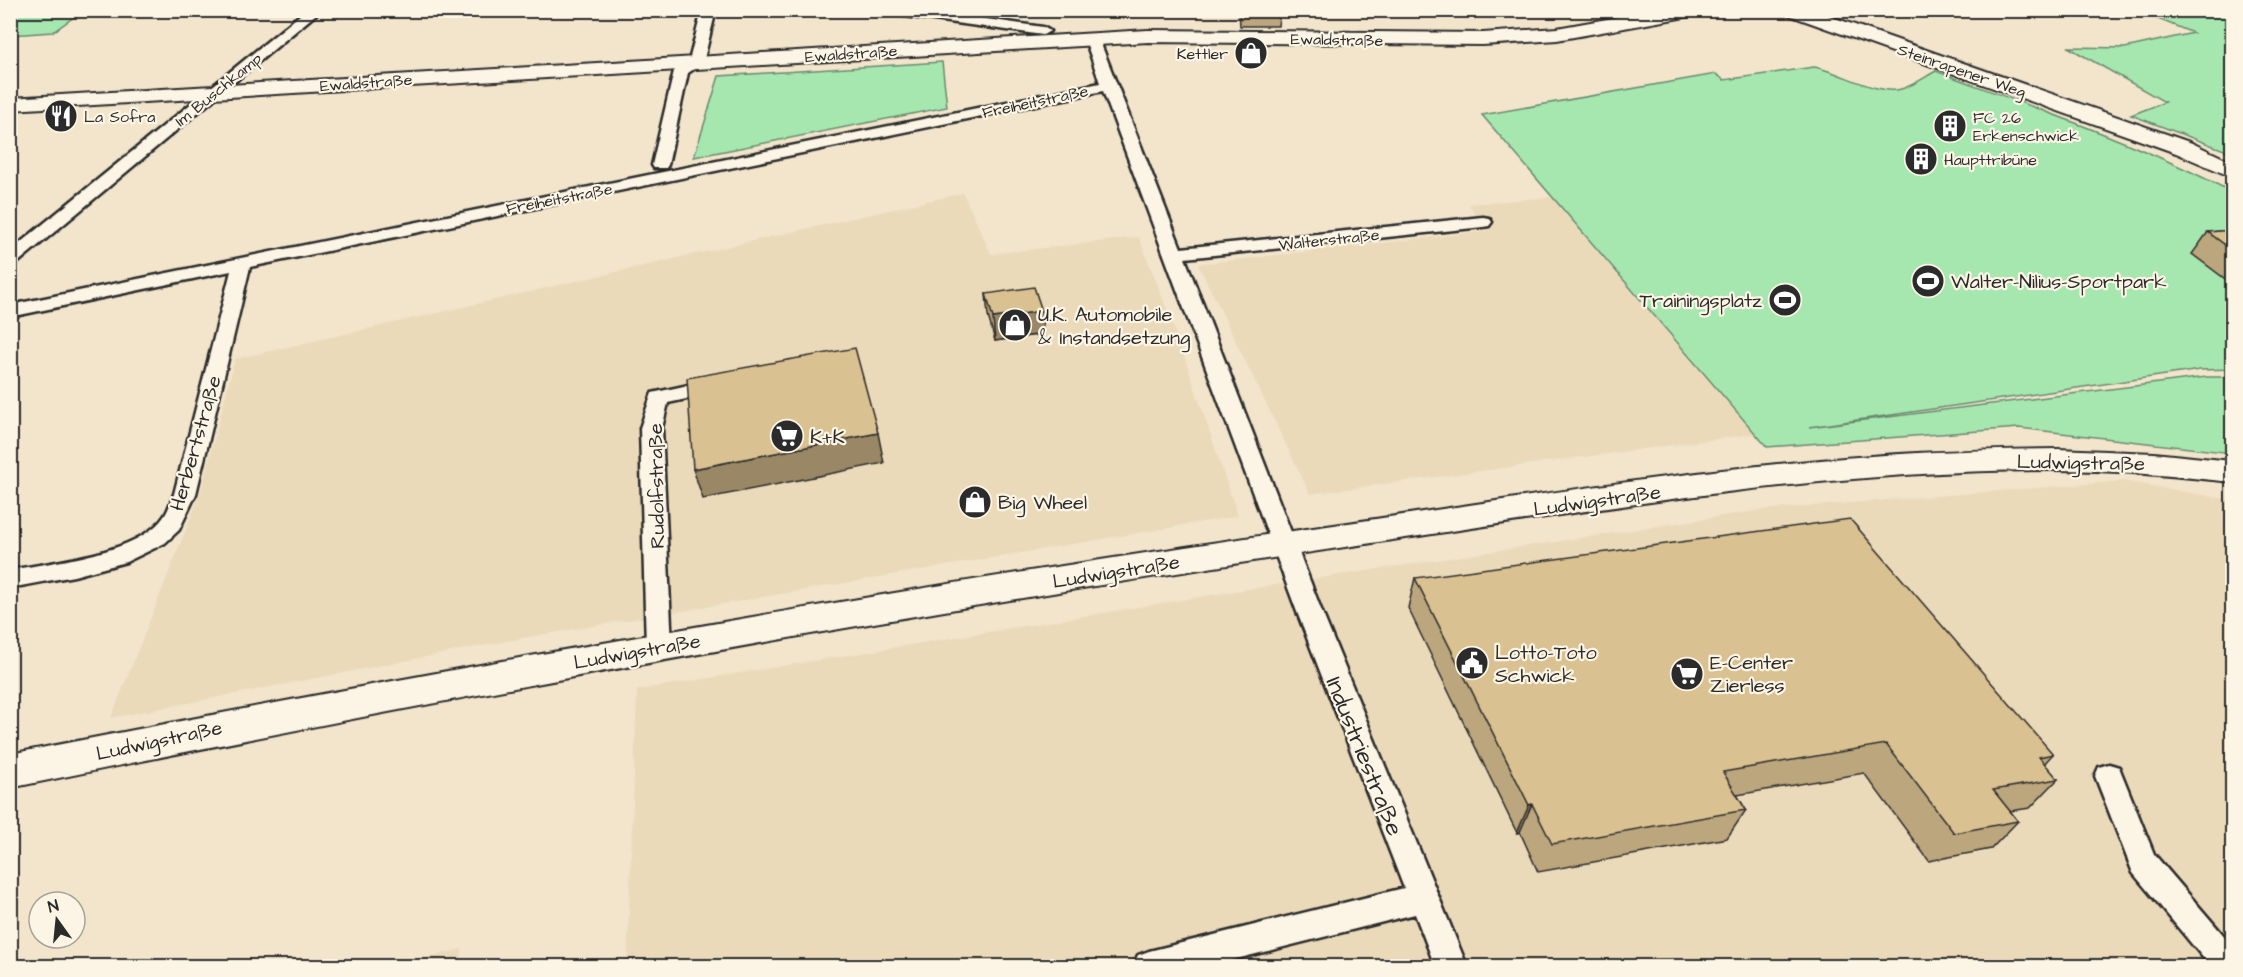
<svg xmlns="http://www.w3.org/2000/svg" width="2243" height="977" font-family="'Architects Daughter',sans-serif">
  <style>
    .built { fill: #ebdaba }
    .green { fill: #a6e7b0; stroke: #68896e; stroke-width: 1.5 }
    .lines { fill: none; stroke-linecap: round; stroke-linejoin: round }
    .street-casing { stroke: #2b2b2b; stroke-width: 5 }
    .secondary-casing { stroke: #2b2b2b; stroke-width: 4 }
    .street { fill: #fcf5e5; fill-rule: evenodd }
    .secondary { fill: #fcf5e5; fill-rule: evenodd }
    .wall { fill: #bba67d; stroke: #2b2b2b; stroke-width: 1.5 }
    .shaded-wall { fill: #998766; stroke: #2b2b2b; stroke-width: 1.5 }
    .building { fill: #dac191; stroke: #2b2b2b; stroke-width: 1.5 }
    .labels { text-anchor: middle; stroke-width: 4.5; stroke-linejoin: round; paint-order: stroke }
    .far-street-label { font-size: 16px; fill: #2b2b2b; stroke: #fcf5e5 }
    .far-poi-label { font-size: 16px; fill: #2b2b2b; stroke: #fcf5e5; text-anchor: start }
    .poi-label { font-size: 20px; fill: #2b2b2b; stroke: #fcf5e5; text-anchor: start }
    .street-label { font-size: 20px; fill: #2b2b2b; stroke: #fcf5e5 }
    .near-street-label { font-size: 24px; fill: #2b2b2b; stroke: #fcf5e5 }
  </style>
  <rect width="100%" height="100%" fill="#f2e5cc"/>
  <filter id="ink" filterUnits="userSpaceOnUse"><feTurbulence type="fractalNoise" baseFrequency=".0167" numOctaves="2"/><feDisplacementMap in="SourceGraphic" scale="12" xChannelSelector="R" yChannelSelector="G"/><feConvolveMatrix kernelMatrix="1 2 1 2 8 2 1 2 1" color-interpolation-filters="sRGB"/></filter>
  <g filter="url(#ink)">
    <path class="built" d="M963,193L991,254L1139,237L1179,341L1238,516L523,638L111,718L200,494L235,359Z
      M1551,197L1755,434L1310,494L1198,264L1486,231L1469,204Z
      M2123,481L2232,500V966H627L637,690L1223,593L1761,510Z
      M462,949L461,966H390Z"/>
    <path class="green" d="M11,10H82V11L53,32L11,35Z
      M2138,11H2232V153L2131,115L2165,102L2068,47L2125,48L2193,33Z
      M942,62L947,107L694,157L719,76Z
      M1814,67C1839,71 1878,96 1901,89C1913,86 1925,77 1936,71C2036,108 2137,143 2232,192V369L2200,370L1809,427L2206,377H2232V453L2019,428L1767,447L1482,115L1716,74L1724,80Z"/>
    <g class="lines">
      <g class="street-casing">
        <path id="street" d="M306,10H321L16,264L10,265V251Z
          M702,10H716L703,63L688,73L668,165L666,168H654L652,165L674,71L689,61Z
          M884,10H923L1043,27L1050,31L1043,35L890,14Z
          M1092,35L1099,39L1181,248L1483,217L1489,218L1492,222L1489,226L1483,227L1185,258L1322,612L1467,966H1435L1415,914L1208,966H1133L1138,955L1149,951L1404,888L1297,612L1103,91L250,267L196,494L179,530L165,543L126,562L74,576L10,588V570C52,562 140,554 165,515C169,509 171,501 174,494L231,271L10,317V305L1100,83L1085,39Z
          M716,379L723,381L726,386L723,391L668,403L662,428L672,647L668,654L659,657L650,654L646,647L640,428L652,393Z
          M2109,764L2119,767L2154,854L2232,945V966H2210L2133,873L2095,776L2099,767Z"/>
      </g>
      <g class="secondary-casing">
        <path id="secondary" d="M1657,10H1700L1698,14L1691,16L1557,40L1483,45L1148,42L10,110V98L1148,30L1483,33L1557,28Z
          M1784,10H1812L2192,143L2232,162V177L2176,153L1786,14Z
          M2058,449L2154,453L2232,461V482C2173,476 2113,470 2052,470C1814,470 1580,513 1345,547C898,614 453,696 10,788V754C443,669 877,591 1313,528C1498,502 1684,469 1871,456C1933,451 1995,450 2058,449Z"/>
      </g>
      <use href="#street" class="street"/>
      <use href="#secondary" class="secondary"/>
    </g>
    <path class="wall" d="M1239,10H1280L1278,26H1240Z
      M2232,230V284L2192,254L2208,232Z
      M986,294L1043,334L995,341L988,316Z
      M1415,578L2053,754L2044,764L2058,779L2030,808L2010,811L2018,821L1991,849L1929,861L1864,773L1737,795L1746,810L1727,838L1538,872L1520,832L1517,833L1408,608Z"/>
    <path class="shaded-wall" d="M1042,311L1043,334L995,341L993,318Z
      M878,433L884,463L703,499L693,469Z
      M1532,804L1520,832L1517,833L1529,805Z"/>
    <path class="building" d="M2232,230V250L2208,232Z
      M1034,287L1042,311L993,318L986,294Z
      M855,348L878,433L693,469L687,378Z
      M1850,519L2053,754L2039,757L2058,779L1993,790L2018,821L1954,833L1886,744L1723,772L1746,810L1552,844L1532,804L1529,805L1415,578Z"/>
  </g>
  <defs>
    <g id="shop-disc" transform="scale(1.725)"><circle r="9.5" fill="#2b2b2b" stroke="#fcf5e5"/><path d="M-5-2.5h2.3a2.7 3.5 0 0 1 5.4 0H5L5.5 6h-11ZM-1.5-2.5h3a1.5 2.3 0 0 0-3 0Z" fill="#fff"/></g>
    <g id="restaurant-disc" transform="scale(1.725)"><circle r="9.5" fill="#2b2b2b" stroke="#fcf5e5"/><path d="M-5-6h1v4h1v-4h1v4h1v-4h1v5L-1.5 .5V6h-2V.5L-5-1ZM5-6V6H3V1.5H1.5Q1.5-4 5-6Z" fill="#fff"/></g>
    <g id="building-disc" transform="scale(1.725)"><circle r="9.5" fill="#2b2b2b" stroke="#fcf5e5"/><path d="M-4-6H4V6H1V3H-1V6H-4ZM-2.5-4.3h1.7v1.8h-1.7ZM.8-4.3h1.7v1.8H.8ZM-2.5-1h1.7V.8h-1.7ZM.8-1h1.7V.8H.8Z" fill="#fff"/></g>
    <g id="stadium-disc" transform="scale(1.725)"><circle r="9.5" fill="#2b2b2b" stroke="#fcf5e5"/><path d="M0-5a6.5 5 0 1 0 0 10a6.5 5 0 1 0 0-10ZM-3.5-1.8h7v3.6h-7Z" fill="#fff"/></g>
    <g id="supermarket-disc" transform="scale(1.725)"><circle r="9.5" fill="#2b2b2b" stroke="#fcf5e5"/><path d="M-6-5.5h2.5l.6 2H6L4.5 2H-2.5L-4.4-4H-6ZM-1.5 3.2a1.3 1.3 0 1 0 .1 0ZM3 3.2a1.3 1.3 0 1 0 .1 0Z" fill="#fff"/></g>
    <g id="civic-disc" transform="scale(1.725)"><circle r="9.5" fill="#2b2b2b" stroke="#fcf5e5"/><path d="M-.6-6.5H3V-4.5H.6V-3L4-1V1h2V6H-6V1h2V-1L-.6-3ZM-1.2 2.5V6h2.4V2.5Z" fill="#fff"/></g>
  </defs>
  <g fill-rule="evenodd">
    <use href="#shop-disc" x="1251" y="53"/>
    <use href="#restaurant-disc" x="61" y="116"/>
    <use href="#building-disc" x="1950" y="126"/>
    <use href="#building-disc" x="1921" y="159"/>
    <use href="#stadium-disc" x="1928" y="281"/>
    <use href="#stadium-disc" x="1785" y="300"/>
    <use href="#shop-disc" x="1015" y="325"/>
    <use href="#supermarket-disc" x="787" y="436"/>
    <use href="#shop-disc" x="975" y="502"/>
    <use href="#civic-disc" x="1472" y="663"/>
    <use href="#supermarket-disc" x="1687" y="674"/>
  </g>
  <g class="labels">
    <g class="far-street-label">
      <text transform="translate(1337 39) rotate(1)" y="6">Ewaldstraße</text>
      <text transform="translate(851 53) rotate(-4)" y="6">Ewaldstraße</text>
      <text transform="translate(1962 70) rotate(19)" y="6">Steinrapener Weg</text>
      <text transform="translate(366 82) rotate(-4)" y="6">Ewaldstraße</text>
      <text transform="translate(218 89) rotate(-39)" y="6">Im Buschkamp</text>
      <text transform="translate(1035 101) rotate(-12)" y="6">Freiheitstraße</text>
      <text transform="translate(559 198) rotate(-11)" y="6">Freiheitstraße</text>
      <text transform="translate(1329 239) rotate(-6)" y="6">Walterstraße</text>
    </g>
    <g class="far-poi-label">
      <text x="1228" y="59" text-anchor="end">Kettler</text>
      <text x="84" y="122">La Sofra</text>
      <text x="1973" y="123">FC 26<tspan x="1973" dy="18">Erkenschwick</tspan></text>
      <text x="1944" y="165">Haupttribüne</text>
    </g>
    <g class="poi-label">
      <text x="1951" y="288">Walter-Nilius-Sportpark</text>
      <text x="1762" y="307" text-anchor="end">Trainingsplatz</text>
      <text x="1038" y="321">U.K. Automobile<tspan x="1038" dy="23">&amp; Instandsetzung</tspan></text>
      <text x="810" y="443">K+K</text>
      <text x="998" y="509">Big Wheel</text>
      <text x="1495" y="659">Lotto-Toto<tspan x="1495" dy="23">Schwick</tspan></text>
      <text x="1710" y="669">E-Center<tspan x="1710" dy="23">Zierless</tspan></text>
    </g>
    <g class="street-label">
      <text transform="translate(195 443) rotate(-74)" y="7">Herbertstraße</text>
      <text transform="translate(2081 462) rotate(1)" y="7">Ludwigstraße</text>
      <text transform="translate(656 486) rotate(-91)" y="7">Rudolfstraße</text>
      <text transform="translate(1597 500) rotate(-8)" y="7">Ludwigstraße</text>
      <text transform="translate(1116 571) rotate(-9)" y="7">Ludwigstraße</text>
      <text transform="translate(637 651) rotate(-10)" y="7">Ludwigstraße</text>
      <text transform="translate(159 740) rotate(-12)" y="7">Ludwigstraße</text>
    </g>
    <g class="near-street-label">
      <text transform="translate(1365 756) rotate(68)" y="8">Industriestraße</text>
    </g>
  </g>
  <rect width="2243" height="977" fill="none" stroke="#fcf5e5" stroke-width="36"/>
  <rect x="18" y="18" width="2207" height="941" fill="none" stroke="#2b2b2b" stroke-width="2" filter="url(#ink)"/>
  <g transform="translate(57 920) rotate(345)"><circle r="28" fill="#fcf5e5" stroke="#a8a49b" stroke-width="1.5"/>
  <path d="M0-4.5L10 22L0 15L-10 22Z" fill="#2b2b2b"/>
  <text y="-9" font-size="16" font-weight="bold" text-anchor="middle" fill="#2b2b2b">N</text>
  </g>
</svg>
